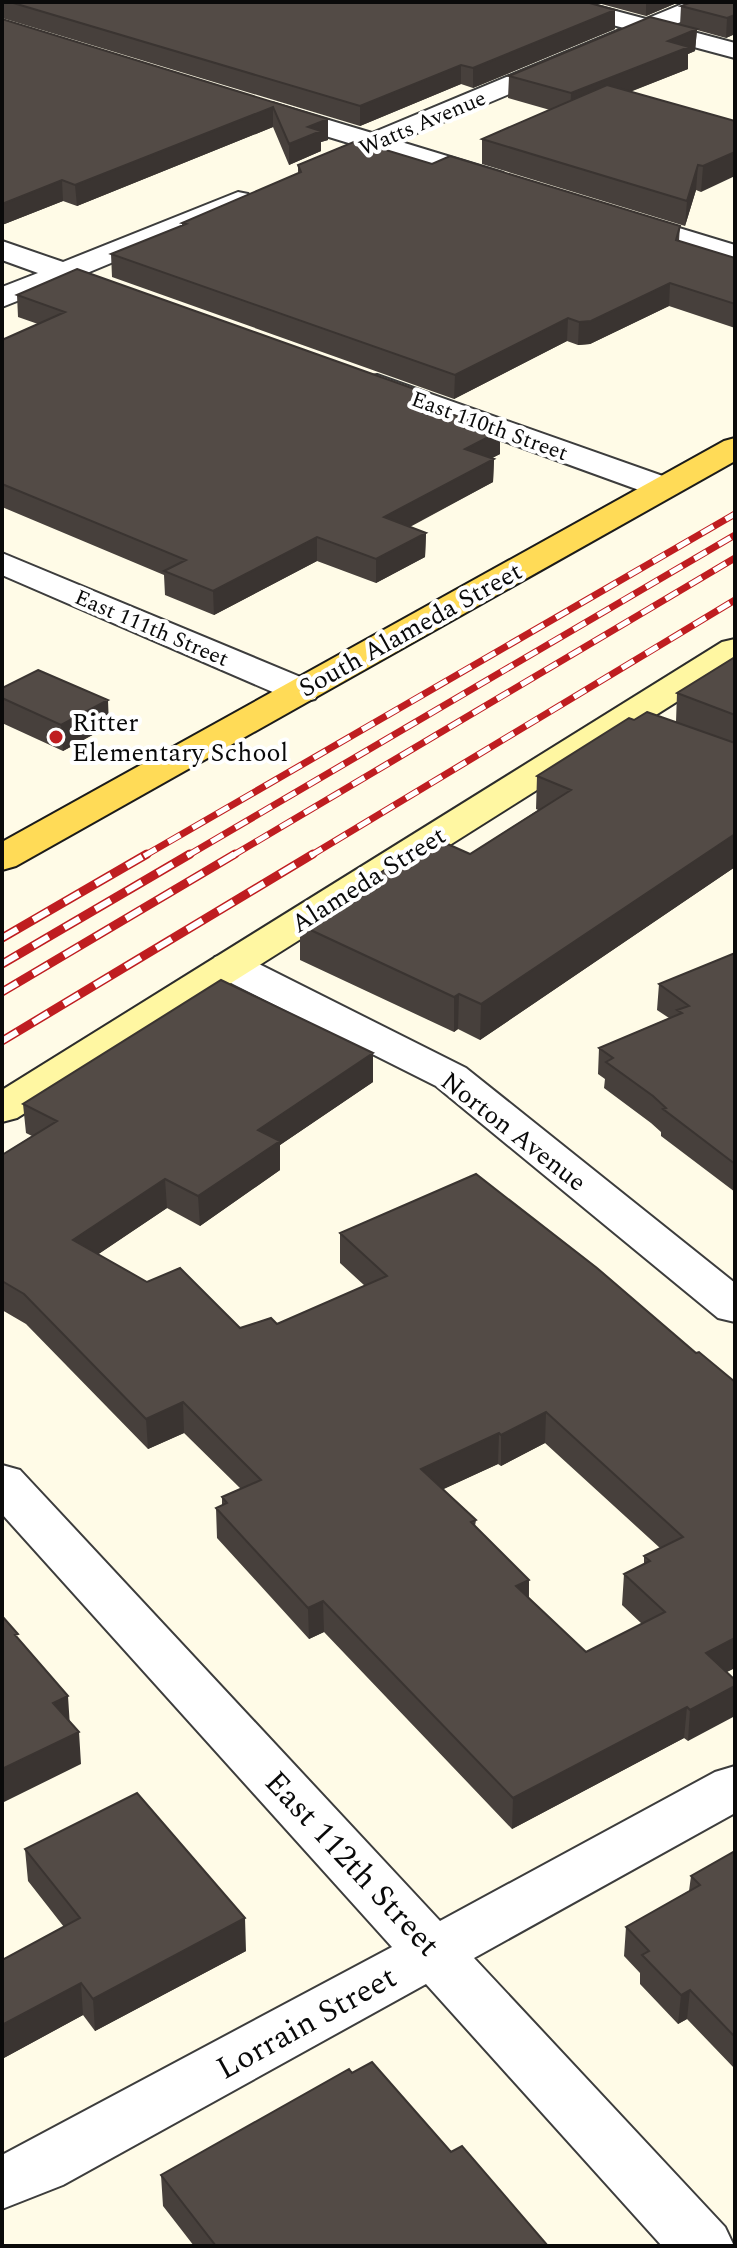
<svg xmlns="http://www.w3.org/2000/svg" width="737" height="2248" font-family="Spectral,serif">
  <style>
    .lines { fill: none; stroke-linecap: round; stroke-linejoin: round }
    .street-casing { stroke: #3d3d3d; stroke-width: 4 }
    .secondary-casing { stroke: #2c2c2c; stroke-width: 4 }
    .primary-casing { stroke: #1b1b1b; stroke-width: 4 }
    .street { fill: #fff; fill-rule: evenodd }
    .secondary { fill: #fff7a2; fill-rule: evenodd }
    .primary { fill: #ffdb57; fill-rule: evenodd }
    .rail-far1-casing { stroke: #bf1d20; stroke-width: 7 }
    .rail-casing { stroke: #bf1d20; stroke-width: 9 }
    .rail-far1 { stroke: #fff; stroke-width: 5; stroke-dasharray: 14; stroke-linecap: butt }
    .rail { stroke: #fff; stroke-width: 6; stroke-dasharray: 18; stroke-linecap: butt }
    .wall { fill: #47403c; fill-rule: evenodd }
    .shaded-wall { fill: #3a3431 }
    .building { fill: #534b46; stroke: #3a3431; stroke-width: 2; fill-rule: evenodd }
    .poi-dot { fill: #bf1d20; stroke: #fff; stroke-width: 3 }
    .labels { text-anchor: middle; stroke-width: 8; stroke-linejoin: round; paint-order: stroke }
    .far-street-label { font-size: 22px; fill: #0a0a0a; stroke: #fff }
    .street-label { font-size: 26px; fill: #0a0a0a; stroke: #fff }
    .poi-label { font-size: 26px; fill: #0a0a0a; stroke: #fff; text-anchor: start }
    .near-street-label { font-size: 32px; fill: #0a0a0a; stroke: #fff }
  </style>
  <rect width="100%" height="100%" fill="#fffbe7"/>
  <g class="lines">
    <g class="street-casing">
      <path id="street" d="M542,2H582L646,19L687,2H720L717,7L671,26L735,43V58L649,35L398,141L503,173L507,179L503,185L493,187L375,151L364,154L355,152L352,144L263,117L259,111L263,105L272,103L372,133L624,28L545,7Z
        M238,192L248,194L252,200L248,206L87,273L89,276L85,282L75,285L65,282L2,307V287L38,273L2,260V241L63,262Z
        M623,211L735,245V263L613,225L609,219L613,213Z
        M377,375L674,480L678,487L674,494L662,497L650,494L366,391L362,384L366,377Z
        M2,553L315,683L320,691L315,699L302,702L289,699L2,575Z
        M230,954L245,957L466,1068L735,1283V1322L718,1318L436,1086L215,975L209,966L215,957Z
        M2,1465L20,1470L440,1921L715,1772L735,1766V1813L474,1958L725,2227L734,2246H662L426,1984L63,2185L2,2209V2155L392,1947L2,1514Z"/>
    </g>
    <g class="secondary-casing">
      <path id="secondary" d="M735,639V665L17,1118L2,1122V1090L722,642Z"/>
    </g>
    <g class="primary-casing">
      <path id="primary" d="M735,438V461L16,866L2,870V842L724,441Z"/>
    </g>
    <use href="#street" class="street"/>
    <use href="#secondary" class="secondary"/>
    <use href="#primary" class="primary"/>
    <g class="rail-far1-casing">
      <path id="rail-far1" d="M144,856L735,514
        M187,856L735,535
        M232,856L735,558
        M310,856L735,600"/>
    </g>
    <g class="rail-casing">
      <path id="rail" d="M2,938L147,854
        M2,964L190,854
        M2,992L235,854
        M2,1041L313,854"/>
    </g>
    <use href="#rail-far1" class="rail-far1"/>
    <use href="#rail" class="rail"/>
  </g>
  <path class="wall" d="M2,2H586L615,29L473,88L461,84L360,126L2,18Z
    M594,2H679L646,16Z
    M735,2V34L726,38L697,30L695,51L688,54V69L630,92L735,121L701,192L696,190L685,226L482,164V139L550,110L508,98L509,76L680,25L681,6Z
    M2,19L328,119V140L321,142V151L289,165L273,127L77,206L63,201L2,225Z
    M432,164L680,226L679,241L735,258V328L669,306L590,344L578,345L567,341L454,399L112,277L111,254L182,226V223L298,173V165Z
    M17,295L423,392V397L433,408L500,454L492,458L494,459L493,482L410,527L426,533L425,557L376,583L317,561L214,615L165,595L164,575L2,507V340L38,324L18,317Z
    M735,657V867L480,1040L458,1029L454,1032L300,960V925L470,854L538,810L536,809L537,776L634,720L676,722L677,693Z
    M2,688L109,726L63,751L2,723Z
    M735,953V1192L661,1136V1132L651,1123L604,1088L605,1079L598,1074L599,1048L669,1018L657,1010L659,984Z
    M373,1082L280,1145V1170L200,1226L167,1208L98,1254L147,1282L240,1328L277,1324L365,1286L340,1263V1233L597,1268L735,1668L726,1672L688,1741L684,1738L512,1829L324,1632L309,1639L217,1538L216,1508L222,1505V1497L241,1489L184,1433L148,1449L26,1324L2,1310V1155L32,1136L26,1133L23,1104ZM545,1443L660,1548L644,1556V1564L624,1574L622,1605L642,1624L586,1652L529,1598V1580L475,1526L476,1520L443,1489L498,1464L501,1466Z
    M25,1849L246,1951L95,2031L83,2015L2,2059V1960L64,1927L28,1881Z
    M735,1851V2069L687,2019L678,2024L640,1984V1973L624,1956L626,1927L689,1891L691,1876Z
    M451,2152L548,2246H194L163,2206L161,2175Z"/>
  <path class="shaded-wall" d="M646,2H679L646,16Z
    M615,10V29L473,88V68Z
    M735,15V34L726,38L727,18Z
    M697,29L695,51L688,54V69L570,115L571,93L668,41Z
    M461,65V84L360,126V106Z
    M273,107V127L77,206L75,185Z
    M328,119V140L321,142V151L289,165V144L308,127Z
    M735,152V176L701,192L703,166Z
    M698,165L696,190L685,226L687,201Z
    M62,180L63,201L2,225V204Z
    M670,283L669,306L590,344L578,345L579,322Z
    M568,318L567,341L454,399L455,375Z
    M434,401L433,423L425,405Z
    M500,431V454L465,472V449Z
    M494,459L493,482L384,540V517Z
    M426,533L425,557L376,583V559Z
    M317,537V561L214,615L213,591Z
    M108,700L109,726L63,751L61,725Z
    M735,834V867L480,1040L481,1004Z
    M459,994L458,1029L454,1032V997Z
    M373,1053V1082L280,1145V1170L200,1226L198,1196L258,1130Z
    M165,1179L167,1208L75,1270L73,1240Z
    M183,1402L184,1433L148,1449L146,1419Z
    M546,1412L545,1443L501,1466V1435Z
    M499,1433L498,1464L420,1500L421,1469Z
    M529,1580L528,1611L516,1586Z
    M323,1601L324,1632L309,1639L308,1608Z
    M735,1638V1668L703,1684L706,1653Z
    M735,1686V1716L688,1741L690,1710Z
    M68,1696L70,1727L53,1703Z
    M687,1707L684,1738L512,1829L513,1798Z
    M79,1732L81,1764L2,1803V1769Z
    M245,1918L246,1951L95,2031L93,1999Z
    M81,1983L83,2015L2,2059V2025Z
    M690,1990L687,2019L678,2024L681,1995Z"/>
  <path class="building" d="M10,2H586L615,10L473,68L461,65L360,106Z
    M692,2H735V15L727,18L681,6Z
    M650,17L697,29L668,41L689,47L571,93L509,76Z
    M2,19L328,119L308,127L321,131L289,144L273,107L75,185L62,180L2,204Z
    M607,85L735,121V152L703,166L698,165L687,201L482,139Z
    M356,141L432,164L450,156L680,226L676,240L735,258V304L670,283L591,321L579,322L568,318L455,375L111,254L186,224L182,223L301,172L298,165Z
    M77,269L423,392L417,395L434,401L425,405L500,431L465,449L494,459L384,517L426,533L376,559L317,537L213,591L164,571L186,560L2,484V340L65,312L17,295Z
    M735,657V715L677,693Z
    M38,670L108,700L61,725L2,698V688Z
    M647,712L735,743V834L481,1004L459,994L454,997L300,925L434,838L470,854L571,790L537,776L629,718L634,720Z
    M735,953V1164L663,1109L666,1108L653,1096L606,1062L613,1058L599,1048L682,1013L677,1010L689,1006L659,984Z
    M221,980L373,1053L258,1130L280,1141L198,1196L165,1179L73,1240L147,1282L180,1268L240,1328L271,1318L277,1324L387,1276L340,1233L476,1174L597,1268L696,1353L699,1352L735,1382V1638L706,1653L735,1680V1686L690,1710L687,1707L513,1798L323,1601L308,1608L216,1508L227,1503L222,1497L261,1480L183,1402L146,1419L24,1294L2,1281V1155L57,1121L23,1104ZM546,1412L683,1537L644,1556L650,1561L624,1574L665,1612L586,1652L516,1586L529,1580L471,1522L476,1520L421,1469L499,1433L501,1435Z
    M2,1616L18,1634L15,1635L68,1696L53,1703L79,1732L2,1769Z
    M137,1793L245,1918L93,1999L81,1983L2,2025V1960L80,1918L25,1849Z
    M735,1851V2037L690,1990L681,1995L642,1955L649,1951L626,1927L700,1885L691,1876Z
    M372,2062L451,2152L462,2146L548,2246H216L161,2175L349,2069L352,2073Z"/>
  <circle class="poi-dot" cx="56" cy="737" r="8"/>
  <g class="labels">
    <g class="far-street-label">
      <text transform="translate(422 122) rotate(-23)" y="8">Watts Avenue</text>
      <text transform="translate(490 425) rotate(20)" y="8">East 110th Street</text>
      <text transform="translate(152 627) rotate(23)" y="8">East 111th Street</text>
    </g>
    <g class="street-label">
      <text transform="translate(410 629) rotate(-29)" y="9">South Alameda Street</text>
      <text transform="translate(368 879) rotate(-32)" y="9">Alameda Street</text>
      <text transform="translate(514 1131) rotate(38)" y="9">Norton Avenue</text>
    </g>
    <g class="poi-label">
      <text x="72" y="731">Ritter<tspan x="72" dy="30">Elementary School</tspan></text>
    </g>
    <g class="near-street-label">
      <text transform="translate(353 1863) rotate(47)" y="11">East 112th Street</text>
      <text transform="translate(306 2022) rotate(-29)" y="11">Lorrain Street</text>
    </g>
  </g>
  <rect width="737" height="2248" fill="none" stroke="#0a0a0a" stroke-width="8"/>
</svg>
